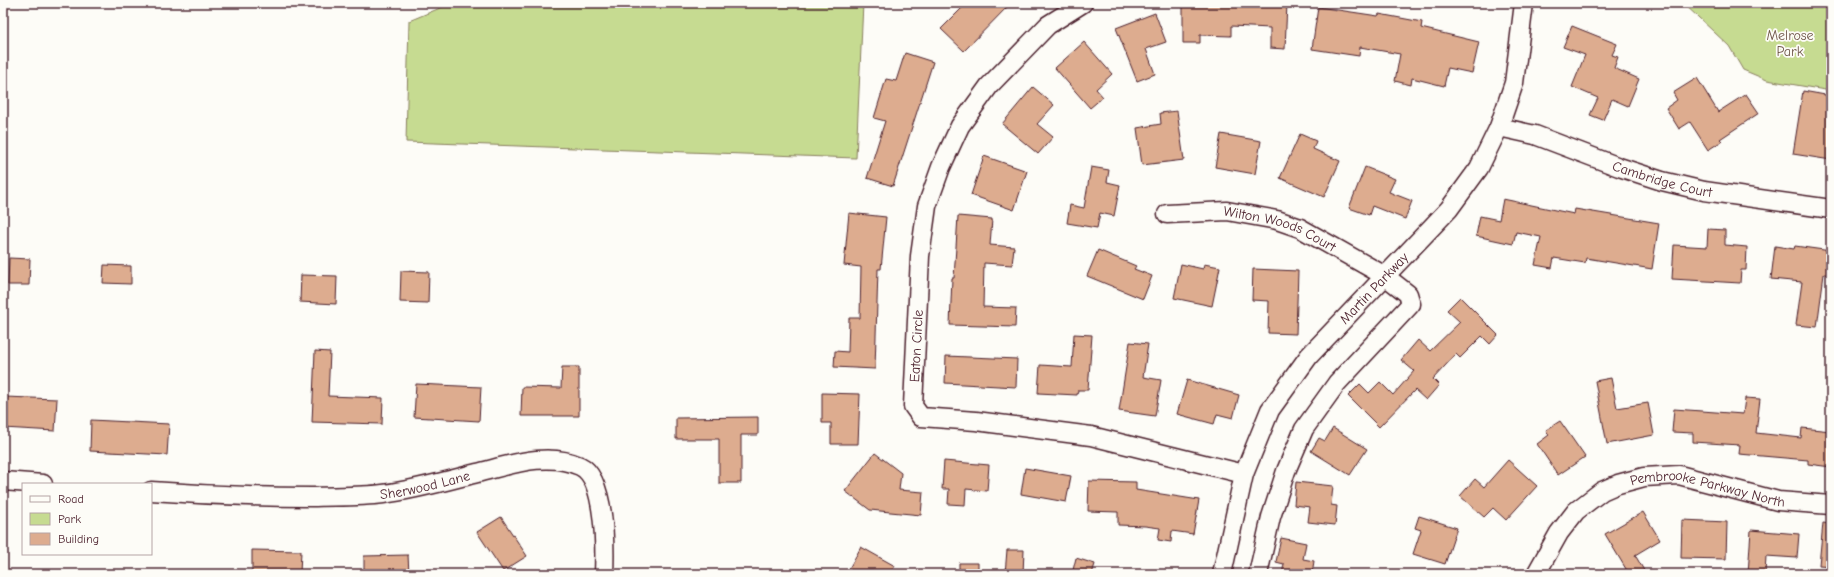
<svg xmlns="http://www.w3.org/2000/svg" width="1834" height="577" font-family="'Comic Neue',sans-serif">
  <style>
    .green { fill: #c6db91; stroke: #887d5e }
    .building { fill: #ddac8f; stroke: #4a1f2b }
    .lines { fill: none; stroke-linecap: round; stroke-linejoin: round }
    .minor-casing { stroke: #4a1f2b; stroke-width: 21 }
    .minor { stroke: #fdfcf7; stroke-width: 18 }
    .labels { text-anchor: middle; stroke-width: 3.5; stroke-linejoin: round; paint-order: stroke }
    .park-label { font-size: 14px; fill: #6f574a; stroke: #fdfcf7 }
    .street-label { font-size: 14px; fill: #4a1f2b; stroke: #fdfcf7 }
  </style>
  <rect width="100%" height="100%" fill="#fdfcf7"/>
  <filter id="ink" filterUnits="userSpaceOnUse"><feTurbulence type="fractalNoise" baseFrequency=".025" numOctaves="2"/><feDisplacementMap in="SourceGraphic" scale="8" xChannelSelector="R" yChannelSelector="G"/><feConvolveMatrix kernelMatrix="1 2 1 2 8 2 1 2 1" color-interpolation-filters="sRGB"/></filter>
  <g filter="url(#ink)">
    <path class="green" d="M452,3H863L856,158L406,142L409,21Z
      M1683,3H1831V91L1767,80L1743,70L1729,46Z"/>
    <path class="building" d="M967,3H1011L964,51L941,29Z
      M1183,3H1287L1285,49L1270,48V28L1231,26V36L1200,35V43H1183Z
      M1318,7L1378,16L1379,14L1422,22L1421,28L1479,42L1472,73L1448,68L1444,86L1412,78L1411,85L1395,81L1400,54L1360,47L1359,56L1312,49Z
      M1155,13L1166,42L1146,49L1155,74L1137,81L1116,28Z
      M1572,26L1617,44L1612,55L1618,57L1614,68L1639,79L1628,106L1612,99L1603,120L1590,115L1598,98L1572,87L1585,55L1563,47Z
      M1084,42L1112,74L1096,89L1103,97L1090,108L1055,68Z
      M905,53L933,62L893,186L867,178L885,121L874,118L886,79L896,81Z
      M1697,78L1718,112L1746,94L1759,113L1720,139L1722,141L1708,150L1690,122L1679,129L1666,108L1677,100L1673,93Z
      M1033,87L1054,105L1037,124L1053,137L1038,154L1002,124Z
      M1803,91L1831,96V160L1793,154Z
      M1177,111L1184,160L1142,165L1137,128L1161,124L1160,113Z
      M1221,134L1261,141L1255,174L1215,167Z
      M1300,134L1316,141L1313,149L1340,161L1324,197L1280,178Z
      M984,156L1027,171L1014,210L971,195Z
      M1091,167L1109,170L1107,182L1120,185L1114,216L1100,213L1097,228L1067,223L1070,205L1084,208Z
      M1365,167L1395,179L1389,192L1412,201L1405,219L1372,206L1369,215L1349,208Z
      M1503,199L1574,214L1575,209L1659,223L1652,269L1586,258L1585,263L1554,258L1552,268L1535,265L1541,237L1516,232L1513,244L1476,236L1480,216L1499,220Z
      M849,213L886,217L881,269H878L875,369L834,367L835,351L848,352L849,318H860L861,267L844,265Z
      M958,216L992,219L990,245L1014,247L1012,265L984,263L983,307L1016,308L1015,327L950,325L952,278H954Z
      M1708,229L1725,230V245L1747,247L1746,270H1741L1740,283L1672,279L1674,245L1707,247Z
      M1775,246L1794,249L1795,246L1831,251V275L1824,274L1817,327L1796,325L1802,282L1771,279Z
      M1098,250L1136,266L1134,269L1152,276L1143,299L1087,276Z
      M9,258L30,259L29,285H8Z
      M1181,264L1203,269L1204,264L1220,267L1212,306L1174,298Z
      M104,265L131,266V284L103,283Z
      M1253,269L1298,271L1296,334L1268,333L1269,301L1252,300Z
      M401,271L429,272L428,303L400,302Z
      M301,275L337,276L336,304L300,302Z
      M1460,297L1498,335L1490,344L1482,336L1460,358L1456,354L1433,379L1439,385L1426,400L1415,390L1379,427L1348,396L1360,384L1369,393L1380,382L1393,395L1414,371L1401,360L1418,340L1430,351L1460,322L1447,310Z
      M1074,334L1092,335L1088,390H1078L1077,395L1038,393L1040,365L1072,367Z
      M1130,342L1148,344L1143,377L1161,380L1155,416L1119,411Z
      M315,351L330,352L328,396L383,398L382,424L312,422Z
      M946,356L1017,359L1016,387L945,383Z
      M562,367H579V416H521L522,387L561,388Z
      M1611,378L1617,408L1648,403L1654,435L1607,444L1595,381Z
      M1187,380L1239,395L1233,418L1217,414L1214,424L1177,414Z
      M416,384L481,387L479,421L414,417Z
      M822,393L860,394L858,444H831V423H822Z
      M5,397L57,399L55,431L3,428Z
      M1745,398L1760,399L1756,433L1801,438L1802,428L1831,431V467L1808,464V460L1739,454L1740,445L1693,442V433L1672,432L1674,409L1743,414Z
      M758,417V435H741V483H719V439H676V418Z
      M91,420L169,424L167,455L90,451Z
      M1560,421L1585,457L1558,475L1537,444L1549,435L1546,430Z
      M1333,428L1367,449L1350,475L1311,451L1319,438L1325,441Z
      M875,453L901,473L899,490L923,492L921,515L870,510L845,491Z
      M1508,460L1537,486L1506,520L1493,508L1484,517L1460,496L1475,479L1484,487Z
      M944,461L989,465L987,491L966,489L965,505L948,504L949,489H942Z
      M1025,468L1071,476L1066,502L1021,494Z
      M1089,481L1136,482V490L1199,500L1193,534L1172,531L1171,542L1158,540L1160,528L1145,526L1118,525V512L1088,511Z
      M1296,482L1333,486L1331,505L1337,506L1335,525L1308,522L1310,507L1294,505Z
      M1643,512L1660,540L1635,555L1646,574H1629L1605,534Z
      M1419,516L1457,528L1445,564L1413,554L1421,530L1415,528Z
      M501,517L527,556L503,571L477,532Z
      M1682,520L1727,522L1726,559L1681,558Z
      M1823,523L1831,524V566L1819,565Z
      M1751,530L1799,534L1797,558L1766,556L1765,574H1748Z
      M1281,538L1306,543L1303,559L1314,561L1312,574H1282L1284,564L1276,562Z
      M861,547L895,566L890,574H846Z
      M252,550L301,551L300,574H252Z
      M1007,550H1024L1023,574H1005Z
      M408,555L409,574H364V556Z
      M1076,558L1095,564L1092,574H1072Z
      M959,563H978V574H959Z"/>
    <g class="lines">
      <g class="minor-casing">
        <g id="minor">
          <path d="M1083,3L1048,25L989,86L960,126L941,167L927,206L920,256L913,406L921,417L976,421L1091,436L1244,474"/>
          <path id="s1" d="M1499,127L1535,135L1619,167L1662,181L1704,191L1831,209"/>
          <path id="s2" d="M1167,214L1227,211L1277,220L1300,228L1385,276L1408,294L1411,304L1337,383L1304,429L1286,471L1271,517L1258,574"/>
          <path d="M3,481L43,484"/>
          <path id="s3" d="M151,491C204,495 258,497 311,497C335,496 359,497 383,494C415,490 446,481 477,473C510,465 547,451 580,466C606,478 605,550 604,574"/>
          <path id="s4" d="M1222,574L1244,474L1270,410L1309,356L1449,209L1479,168L1499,127L1514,83L1524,3"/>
          <path id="s5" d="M1536,574L1559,533L1576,511L1602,491L1618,484L1644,477L1679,475L1778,501L1831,505"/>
        </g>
      </g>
      <use href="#minor" class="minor"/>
    </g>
  </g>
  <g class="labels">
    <g class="park-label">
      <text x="1790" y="40">Melrose<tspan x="1790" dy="16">Park</tspan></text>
    </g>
    <g class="street-label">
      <text dy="5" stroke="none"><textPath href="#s1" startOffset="172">Cambridge Court</textPath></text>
      <text dy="5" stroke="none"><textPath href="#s2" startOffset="116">Wilton Woods Court</textPath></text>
      <text dy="5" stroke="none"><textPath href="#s4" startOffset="332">Martin Parkway</textPath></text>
      <text transform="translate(916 346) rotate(-87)" y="5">Eaton Circle</text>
      <text dy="5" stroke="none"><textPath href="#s3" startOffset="275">Sherwood Lane</textPath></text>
      <text dy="5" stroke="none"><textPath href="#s5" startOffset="217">Pembrooke Parkway North</textPath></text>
    </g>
  </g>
  <rect width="1834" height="577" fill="none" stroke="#fdfcf7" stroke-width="16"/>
  <rect x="8" y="8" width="1818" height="561" fill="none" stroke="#4a1f2b" stroke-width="1.5" filter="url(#ink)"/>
  <rect x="22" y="483" width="130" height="72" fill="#fdfcf7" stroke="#b5a4a5"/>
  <rect x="30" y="496" width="20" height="6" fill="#fdfcf7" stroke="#b5a4a5"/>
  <text x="58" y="503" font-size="12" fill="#4a1f2b">Road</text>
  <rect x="30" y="513" width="20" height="12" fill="#c6db91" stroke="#b5a4a5"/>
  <text x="58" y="523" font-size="12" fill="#4a1f2b">Park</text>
  <rect x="30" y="533" width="20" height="12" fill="#ddac8f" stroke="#b5a4a5"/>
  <text x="58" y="543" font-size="12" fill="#4a1f2b">Building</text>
</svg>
